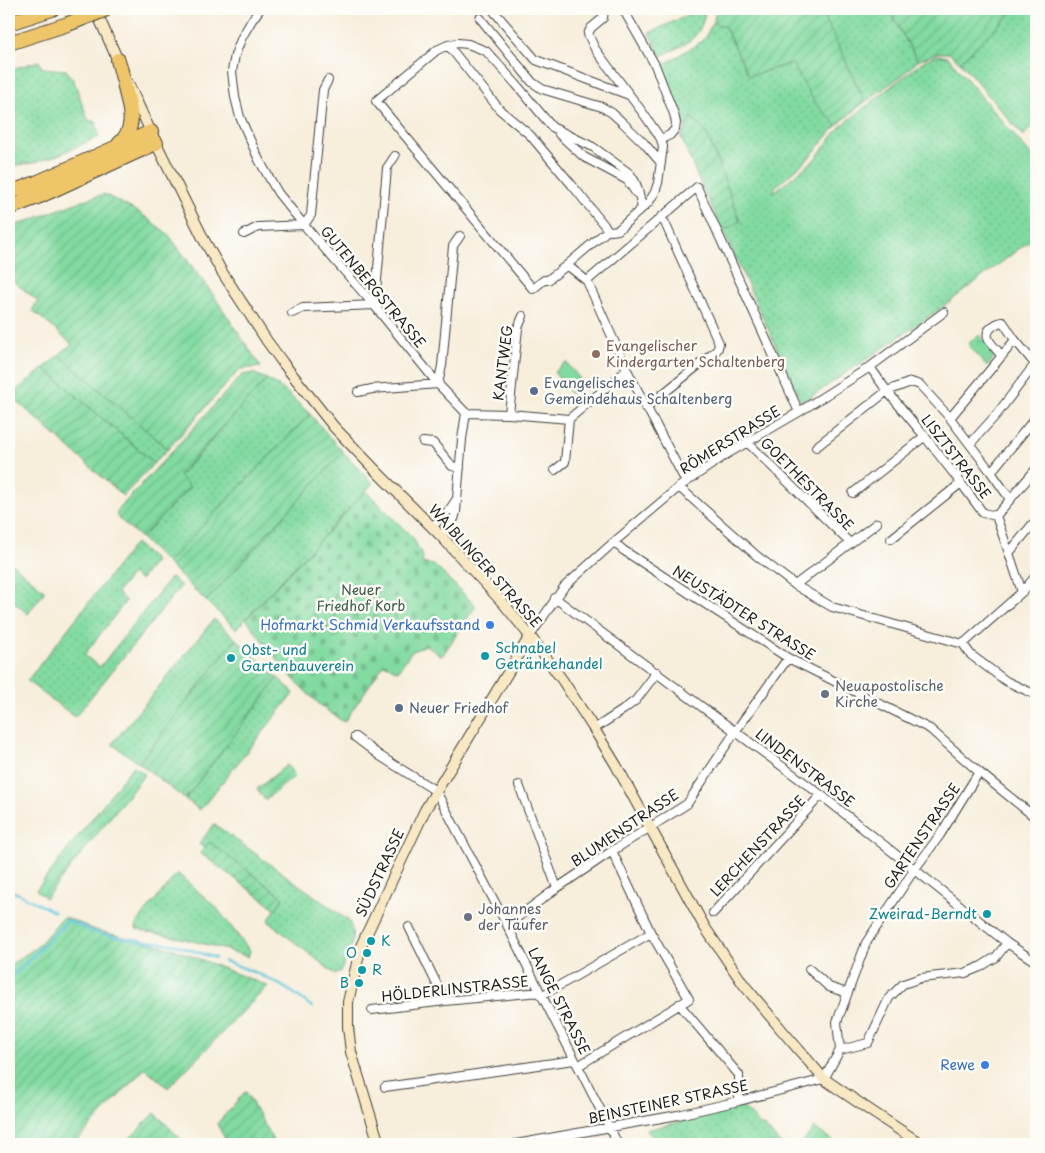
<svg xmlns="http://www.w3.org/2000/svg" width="1045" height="1153" font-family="'Playpen Sans',sans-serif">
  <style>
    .grass { fill: url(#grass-dots); stroke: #4e7b5e }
    .cemetery { fill: url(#cemetery-stones); stroke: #4e7b5e }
    .park { fill: url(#park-crowns); stroke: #4e7b5e }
    .garden { fill: url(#garden-furrows); stroke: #4e7b5e }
    .pitch { fill: #81daa0; stroke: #4e7b5e }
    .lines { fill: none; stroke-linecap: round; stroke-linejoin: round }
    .stream { stroke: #60c4dd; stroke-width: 2.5 }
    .street-casing { stroke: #3d3c39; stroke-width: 10 }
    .secondary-casing { stroke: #3d3c39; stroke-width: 12 }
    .highway-casing { stroke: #3d3c39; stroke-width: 16 }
    .street { stroke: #fff; stroke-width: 8 }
    .secondary { stroke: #f8e8c3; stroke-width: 10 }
    .highway { stroke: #eec569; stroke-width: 14 }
    .highway-bridge-casing { stroke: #3d3c39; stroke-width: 16; stroke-linecap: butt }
    .highway-bridge { stroke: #eec569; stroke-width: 14 }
    .education-dot { fill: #8d6e63; stroke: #fdfcf7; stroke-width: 2 }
    .service-dot { fill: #5c6f8a; stroke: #fdfcf7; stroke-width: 2 }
    .shop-dot { fill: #3f7fe0; stroke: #fdfcf7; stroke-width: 2 }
    .culture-dot { fill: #0f9aa8; stroke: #fdfcf7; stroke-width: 2 }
    .worship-dot { fill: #6b7280; stroke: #fdfcf7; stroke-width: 2 }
    .labels { text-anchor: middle; stroke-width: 5; stroke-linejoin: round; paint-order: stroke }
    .street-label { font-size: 14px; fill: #1c1c1c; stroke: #fdfcf7 }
    .education-label { font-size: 14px; fill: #785e54; stroke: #fdfcf7; text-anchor: start }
    .service-label { font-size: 14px; fill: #4e5e75; stroke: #fdfcf7; text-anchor: start }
    .park-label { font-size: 14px; fill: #3f5e4a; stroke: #fdfcf7 }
    .shop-label { font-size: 14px; fill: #366cbe; stroke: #fdfcf7; text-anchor: end }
    .culture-label { font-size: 14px; fill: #0d838f; stroke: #fdfcf7; text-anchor: start }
    .worship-label { font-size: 14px; fill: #5b616d; stroke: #fdfcf7; text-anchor: start }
  </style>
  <defs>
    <pattern id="grass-dots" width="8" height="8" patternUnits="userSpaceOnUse" patternTransform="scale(1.25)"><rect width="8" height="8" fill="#81daa0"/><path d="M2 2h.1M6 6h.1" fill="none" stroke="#6fba89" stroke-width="1.8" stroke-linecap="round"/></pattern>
    <pattern id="cemetery-stones" width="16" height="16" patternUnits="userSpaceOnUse" patternTransform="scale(1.25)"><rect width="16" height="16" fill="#81daa0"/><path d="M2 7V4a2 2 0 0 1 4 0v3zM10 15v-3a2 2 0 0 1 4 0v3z" fill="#6fba89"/></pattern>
    <pattern id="park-crowns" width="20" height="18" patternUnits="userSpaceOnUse" patternTransform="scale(1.25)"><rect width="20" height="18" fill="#81daa0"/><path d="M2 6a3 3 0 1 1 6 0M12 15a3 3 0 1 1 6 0" fill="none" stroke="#6fba89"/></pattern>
    <pattern id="garden-furrows" width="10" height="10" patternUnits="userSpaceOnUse" patternTransform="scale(1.25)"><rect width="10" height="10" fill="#81daa0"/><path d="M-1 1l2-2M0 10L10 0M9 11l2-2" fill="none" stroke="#6fba89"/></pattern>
  </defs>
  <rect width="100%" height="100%" fill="#fdfcf7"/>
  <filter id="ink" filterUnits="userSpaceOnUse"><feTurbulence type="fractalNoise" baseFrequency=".02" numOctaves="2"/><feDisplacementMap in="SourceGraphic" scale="10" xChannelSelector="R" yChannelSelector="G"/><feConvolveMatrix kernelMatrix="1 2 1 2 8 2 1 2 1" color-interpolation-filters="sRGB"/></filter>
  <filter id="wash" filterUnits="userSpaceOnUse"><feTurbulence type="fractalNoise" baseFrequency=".0096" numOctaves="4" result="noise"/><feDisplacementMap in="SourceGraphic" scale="20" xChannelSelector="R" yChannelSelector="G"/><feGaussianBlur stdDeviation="1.12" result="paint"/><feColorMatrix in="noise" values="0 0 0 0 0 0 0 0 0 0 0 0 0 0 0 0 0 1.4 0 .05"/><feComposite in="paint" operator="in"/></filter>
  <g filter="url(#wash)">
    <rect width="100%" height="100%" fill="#f7eedc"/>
    <path class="grass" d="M701,9H705C703,39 685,44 661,56L649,33Z
      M821,9H888L918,61L901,76L865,102Z
      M1015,9H1036V123L1023,136L960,62Z
      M713,22L725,27L749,76L792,63L815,103L837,125L808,159L775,187L774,192L814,160L840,127L922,62L937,55L948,57L1036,161V236L936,312L802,403L723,231L740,221L708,136L692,117L686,128L663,65L701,42L706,36Z
      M39,61L42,68L66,70L74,81L88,120L96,122L99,137L58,155L33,163L9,166V70Z
      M59,355L168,449L154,463L44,368Z
      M267,379L284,390L310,414L167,563L141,538L190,487L179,476Z
      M343,452L373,483L236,629L206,601Z
      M135,543L155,561L140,580L132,574L117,593L126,601L84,655L100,667L171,577L181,586L75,717L27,681Z
      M9,561L45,591L28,614L9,598Z
      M214,619L236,639L139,763L112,744Z
      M278,678L294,693L200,810L185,799Z
      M214,824L348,920C359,936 347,957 340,972L335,974L268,921L283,897L209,843L204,848L199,844Z
      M177,873L216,907L250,951L248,957C223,948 197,942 171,936C160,934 148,933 136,929V924Z
      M743,1107L760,1125L764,1126L781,1144H659L646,1130Z
      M814,1128L838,1144H801Z"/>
    <path class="cemetery" d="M366,491L413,538L423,557L422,563L434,565L476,606L442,656L426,645L411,652L398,671L384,664L344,722C302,696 275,657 246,619Z"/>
    <path class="park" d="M980,335L996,355L987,367L968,344Z"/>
    <path class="garden" d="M717,9H821L865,102L837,125L815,103L792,63L749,76L725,27L713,22Z
      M888,9H1015L960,62L949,53H937L918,61Z
      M692,117L707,134L740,221L723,231L697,176L681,137Z
      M104,194L140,213L168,234L214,296L261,367L240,369L168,449L59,355L72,344L32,310L38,301L9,278V227C41,218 71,203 104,194Z
      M44,368L154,463L123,496L10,395Z
      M253,373L267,379L179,475L190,487L141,538L117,517V511L242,375Z
      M310,414L343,452L206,601L167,563Z
      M236,639L278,678L185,799L139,763Z
      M287,765L295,776L265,800L257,789Z
      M133,766L145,774L46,898L36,890Z
      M209,842L283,897L276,909L200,853Z
      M62,918H68L95,930L174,949L268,986L168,1088L145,1068L74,1144H9V966L38,946Z
      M245,1092H246L275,1144H228L217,1124Z
      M155,1113L186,1144H124Z"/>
    <path class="pitch" d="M566,362L585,385L572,395L554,372Z"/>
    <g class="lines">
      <path class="stream" d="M9,890L19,894L54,912
        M69,921L94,932L117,937L176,945L215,958
        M224,961C257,972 286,985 312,1007
        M9,977L17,972L68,920"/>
    </g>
  </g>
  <g filter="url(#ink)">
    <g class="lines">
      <g class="street-casing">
        <path id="street" d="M260,9L252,20L242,37L235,55L232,71L235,97L240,117L259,160L278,193L304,225L374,305L438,384L466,413L509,414L569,419L627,370
          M492,9L536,60L629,95
          M604,9L603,18L591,28L588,34L595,49L643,113L661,139L663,147L658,183L655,192L649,202L618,230L611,231L608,230L567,265L587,281L627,370L686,482
          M623,9L655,65L674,114L676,123L675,129L670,135L661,139
          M480,18L532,82L542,89L602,107L612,113L623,123L644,143L661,163
          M448,45L458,43L468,44L486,51L516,84L552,127L593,147L629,173C638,182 639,196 642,208
          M559,134L584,157L627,180L636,193
          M244,234L258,227L304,225L311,215L323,90L328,80
          M567,265L548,280H544L533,289L376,101L437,50L448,45L500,110L530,135L572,185L608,230
          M587,281L697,187L799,412
          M292,313L303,308L374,305L376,291L387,168L395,156
          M870,367L887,391L926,438L961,483L983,513L996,516
          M358,392L372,389L438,384L442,366L453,246L460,236
          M645,407L653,402L716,351L718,348L719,343L665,223L661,217
          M509,414L518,328L523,316
          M950,418L1015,340
          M423,442L433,443L452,466L460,468
          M747,442L850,543
          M970,444L997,414L1035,364L1015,340L1003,322C998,322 996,324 992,327C980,336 995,347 1002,356
          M816,447L887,391L911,382L920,385L950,418L991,472L1010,499
          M555,470L565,462L569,419
          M991,472L1036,417
          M679,487L757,556L795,585L832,607L963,644L971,655L1006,681L1036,695
          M853,493L925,436
          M996,516L1009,553L1022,592
          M996,516L1036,469
          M432,527L450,509L456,500
          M441,536C448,528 454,523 456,512L462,439L466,413
          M891,539L961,483
          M614,542L623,550L788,658L930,729L979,772L1036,818
          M1009,553L1036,520
          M795,585L877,523
          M555,598L821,795L1007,943L1036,962
          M530,636L564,587L614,542L679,487L727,454L799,412L870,367L944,312
          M963,644L1022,592L1036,576
          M594,729L623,710L636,700L657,672
          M355,737L380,756L436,791L507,925L540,992L618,1144
          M519,785L557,888
          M713,913L821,795
          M507,925L557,888L612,851L687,804L735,732L788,658
          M409,927L445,1001
          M809,969L829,987L847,993
          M541,996L651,933
          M679,1004L739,1075V1101
          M372,1010L445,1001L540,992
          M840,1050L868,1043L889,998L903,984L921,978L965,973L980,967L996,957L1007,943
          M578,1066L689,999L651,933L612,851
          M385,1087L574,1060
          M516,1144L678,1115L739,1101L824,1079L840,1050L837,1022L866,943L914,870L940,835L979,772"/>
      </g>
      <g class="secondary-casing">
        <path id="secondary" d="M95,9L120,65
          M128,83L156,143L204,240L222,272L267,341L283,363L334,427L380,475L441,536L504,604L530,636L563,681L594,729L616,765L704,926L744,985L786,1035L824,1079L871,1111L921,1144
          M379,1144L351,1052L348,1027V1002L361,946L425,810L530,636"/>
      </g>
      <g class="highway-casing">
        <path id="highway" d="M9,23L52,9
          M9,43L68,24
          M118,60C121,71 124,81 126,92C131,111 136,129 119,144
          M9,191L20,189L36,183L151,132
          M9,208L40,196L156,143"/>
      </g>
      <use href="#street" class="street"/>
      <use href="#secondary" class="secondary"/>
      <use href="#highway" class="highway"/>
      <g class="highway-bridge-casing">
        <path id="highway-bridge" d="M68,24L107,9"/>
      </g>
      <use href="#highway-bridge" class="highway-bridge"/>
    </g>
  </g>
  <circle class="education-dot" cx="596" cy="354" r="5"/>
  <g class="service-dot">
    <circle cx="534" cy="391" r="5"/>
    <circle cx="399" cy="708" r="5"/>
  </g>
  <g class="shop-dot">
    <circle cx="490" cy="625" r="5"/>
    <circle cx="985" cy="1065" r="5"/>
  </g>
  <g class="culture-dot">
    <circle cx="485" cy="656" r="5"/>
    <circle cx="231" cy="658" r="5"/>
    <circle cx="987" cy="914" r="5"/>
    <circle cx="371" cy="941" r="5"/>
    <circle cx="367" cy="953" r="5"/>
    <circle cx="362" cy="970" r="5"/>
    <circle cx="359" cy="983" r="5"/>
  </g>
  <g class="worship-dot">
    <circle cx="825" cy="694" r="5"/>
    <circle cx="468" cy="917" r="5"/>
  </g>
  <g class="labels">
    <g class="street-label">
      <text transform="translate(373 287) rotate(50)" y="5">GUTENBERGSTRASSE</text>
      <text transform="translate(503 363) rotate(-83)" y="5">KANTWEG</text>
      <text transform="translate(730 440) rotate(-32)" y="5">RÖMERSTRASSE</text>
      <text transform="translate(956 457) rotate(52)" y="5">LISZTSTRASSE</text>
      <text transform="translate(807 484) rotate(45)" y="5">GOETHESTRASSE</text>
      <text transform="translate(485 566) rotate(48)" y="5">WAIBLINGER STRASSE</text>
      <text transform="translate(744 613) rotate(32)" y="5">NEUSTÄDTER STRASSE</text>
      <text transform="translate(805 768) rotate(37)" y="5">LINDENSTRASSE</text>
      <text transform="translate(625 828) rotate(-34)" y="5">BLUMENSTRASSE</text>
      <text transform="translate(922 836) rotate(-56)" y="5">GARTENSTRASSE</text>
      <text transform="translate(758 846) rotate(-47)" y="5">LERCHENSTRASSE</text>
      <text transform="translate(380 873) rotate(-65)" y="5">SÜDSTRASSE</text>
      <text transform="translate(455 989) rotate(-6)" y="5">HÖLDERLINSTRASSE</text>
      <text transform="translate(559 1001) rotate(63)" y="5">LANGE STRASSE</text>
      <text transform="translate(668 1102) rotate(-12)" y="5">BEINSTEINER STRASSE</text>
    </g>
    <g class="education-label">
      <text x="606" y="351">Evangelischer<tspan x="606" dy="16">Kindergarten Schaltenberg</tspan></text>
    </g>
    <g class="service-label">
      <text x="544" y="388">Evangelisches<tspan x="544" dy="16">Gemeindehaus Schaltenberg</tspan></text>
      <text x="409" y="713">Neuer Friedhof</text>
    </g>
    <g class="park-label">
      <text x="361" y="595">Neuer<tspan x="361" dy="16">Friedhof Korb</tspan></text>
    </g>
    <g class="shop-label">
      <text x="480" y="630">Hofmarkt Schmid Verkaufsstand</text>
      <text x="975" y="1070">Rewe</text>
    </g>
    <g class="culture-label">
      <text x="495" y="653">Schnabel<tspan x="495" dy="16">Getränkehandel</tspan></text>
      <text x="241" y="655">Obst- und<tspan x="241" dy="16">Gartenbauverein</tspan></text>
      <text x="977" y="919" text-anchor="end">Zweirad-Berndt</text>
      <text x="381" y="946">K</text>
      <text x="357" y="958" text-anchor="end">O</text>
      <text x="372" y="975">R</text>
      <text x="349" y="988" text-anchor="end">B</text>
    </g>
    <g class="worship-label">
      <text x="835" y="691">Neuapostolische<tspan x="835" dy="16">Kirche</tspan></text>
      <text x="478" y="914">Johannes<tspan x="478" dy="16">der Täufer</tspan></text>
    </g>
  </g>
  <rect width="1045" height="1153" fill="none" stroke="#fdfcf7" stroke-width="30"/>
</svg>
